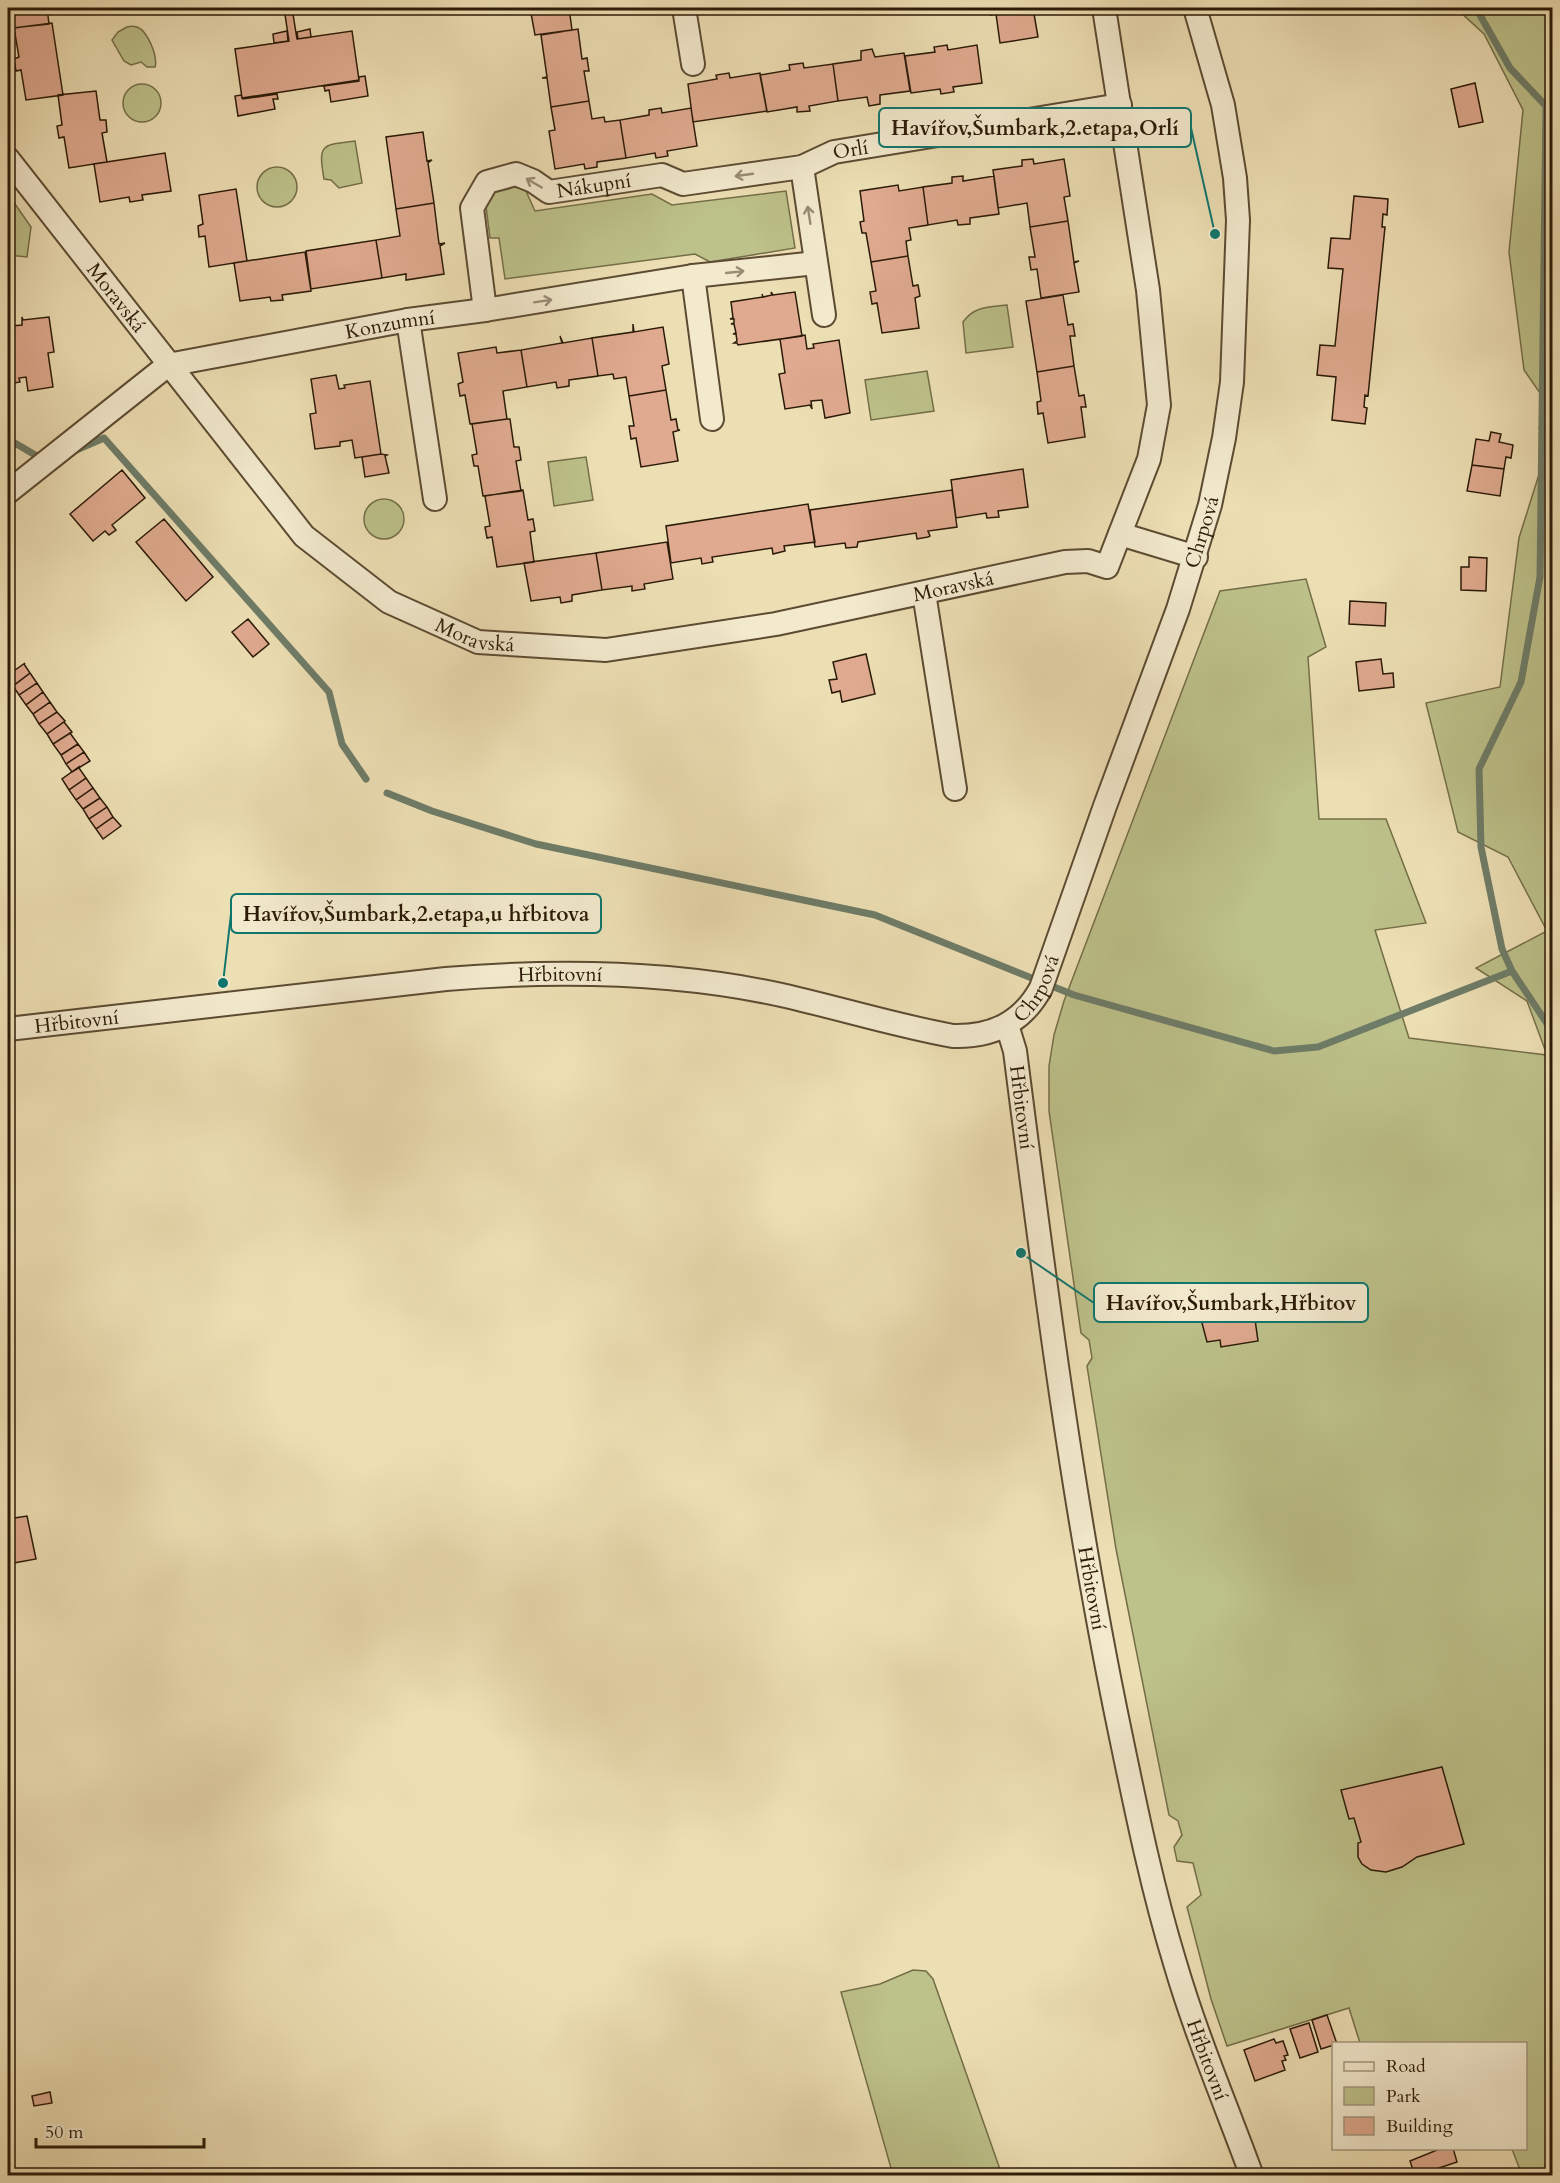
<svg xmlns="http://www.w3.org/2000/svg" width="1560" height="2183" font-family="Cardo,serif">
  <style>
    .green { fill: #bdc18a; stroke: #746e48; stroke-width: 1.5 }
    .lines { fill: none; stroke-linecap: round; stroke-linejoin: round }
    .stream { stroke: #6e7c68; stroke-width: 7 }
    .building { fill: #dfaa8f; stroke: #2b1a07; stroke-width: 1.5 }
    .minor-casing { stroke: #5c4b32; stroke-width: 26 }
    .minor { stroke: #f3eace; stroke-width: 22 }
    .oneway { stroke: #998c74 }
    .labels { text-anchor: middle; stroke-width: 6; stroke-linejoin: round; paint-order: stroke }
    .street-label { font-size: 20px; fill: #2b1a07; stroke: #f3eace }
    .leader { fill: none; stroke: #0f766e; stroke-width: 2 }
    .callout-dot { fill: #0f766e; stroke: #f3eace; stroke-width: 2 }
    .callout { fill: #f3eace; stroke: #0f766e; stroke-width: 2 }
    .callout-label { font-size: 21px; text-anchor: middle; font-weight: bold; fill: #2b1a07 }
  </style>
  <rect width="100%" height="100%" fill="#eddfb4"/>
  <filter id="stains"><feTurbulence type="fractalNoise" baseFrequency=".00333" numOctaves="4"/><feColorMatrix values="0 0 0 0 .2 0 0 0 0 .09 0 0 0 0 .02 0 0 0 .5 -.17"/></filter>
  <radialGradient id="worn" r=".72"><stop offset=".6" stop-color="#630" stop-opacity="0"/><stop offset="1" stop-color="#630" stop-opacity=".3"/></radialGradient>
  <path class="green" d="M1461,8H1552V2175H1522L1512,2149L1526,2148V2044L1360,2043L1349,2008L1227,2046L1211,1999L1187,1907L1201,1895L1193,1863L1177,1861L1174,1847L1182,1835L1178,1821L1169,1815L1116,1549L1087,1366L1092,1358L1089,1340L1081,1333L1049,1111V1066L1054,1035L1064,1001L1220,591L1306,579L1326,647L1308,657L1319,819H1386L1426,923L1375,930L1409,1038L1547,1055L1527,1001L1476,968L1547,931L1508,857L1458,832L1426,703L1500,687L1519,538L1552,433L1539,428L1549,406L1524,370L1509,252L1523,110L1484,34L1458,10Z
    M127,27C130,26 134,26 137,27C148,31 158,57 155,67H147L141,62L131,65L124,61L112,40L118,32Z
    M123 103a19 19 0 1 1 38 0a19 19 0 1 1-38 0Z
    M355,141L362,183L339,188L331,180L324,179C318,144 321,145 355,141Z
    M257 187a20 20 0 1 1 40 0a20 20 0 1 1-40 0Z
    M508,186L525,189L535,211L652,194L672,205L786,191L795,248L710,262L695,254L505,279L499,238H490L486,206L492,192Z
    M8,194L31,227L27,257L8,255Z
    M1007,305L1013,347L966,353L963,322C974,306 989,307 1007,305Z
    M927,371L934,411L871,420L865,380Z
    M586,457L593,500L554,506L548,462Z
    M364 519a20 20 0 1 1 40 0a20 20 0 1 1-40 0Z
    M913,1970L926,1971L933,1979L1002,2175H893L841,1992L880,1984Z"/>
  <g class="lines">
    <path class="stream" d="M1476,8L1510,68L1546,106L1540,577L1521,682L1479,769L1481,847L1502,949L1512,971L1552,1031
      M8,439L42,459
      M74,451L104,438L329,692L342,744L366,779
      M387,793L432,811L536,844L875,915L1074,995L1274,1051L1318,1047L1512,971"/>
  </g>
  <path class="building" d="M8,8H47L49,24L12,28Z
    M284,8H292L297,39L352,31L359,80L242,98L235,49L289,41Z
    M530,8H569L572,30L535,35Z
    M990,8H1038H1033L1038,37L1000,43L996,14L991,15Z
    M52,23L63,95L26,100L21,70L16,71L14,59L19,57L14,28Z
    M310,29L311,37L298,39L297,32Z
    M578,29L582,59L587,58L589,71H584L589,101L551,107L547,78H542L547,77L541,35Z
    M287,31L288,41L274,43L273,34Z
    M947,45L948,50L977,45L982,83L953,87L954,92L941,94L940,89L911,93L905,56L935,52L934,47Z
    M872,49L875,57L904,53L910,91L880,95V104L869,106L867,97L838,101L833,64L861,60V51Z
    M803,63L804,68L833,64L838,101L809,106L810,111L797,112V107L767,112L760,75L790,70L789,65Z
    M729,73L730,78L760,73L767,111L693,122L688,84L717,79L716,75Z
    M365,76L368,96L331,102L329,90L325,91L324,86L359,81V77Z
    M1475,83L1483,122L1459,127L1451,89Z
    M96,91L100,120H106L107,132L102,133L107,162L69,168L64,137L59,138L57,126L62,125L58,95Z
    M277,94L278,99H273L275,109L238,116L235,96L241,95L243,99Z
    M589,101L592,119L604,117L605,122L620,120L626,158L597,162V167L585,169L584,164L555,169L549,131L555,130L551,107Z
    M661,108L662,113L691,108L697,146L667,151L668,156L656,158L655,153L626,158L620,120L649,115V110Z
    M423,132L427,161L432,160L428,163L434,203L396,209L386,137Z
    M165,153L171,191L142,195L143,200L130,202L129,197L100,202L94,164Z
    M1033,159L1034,164L1064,159L1070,196L1064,197L1068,221L1030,227L1027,203L998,208L993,170L1022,166V160Z
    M963,176V181L994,176L999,214L970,218V224L958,225L957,220L928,225L923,187L952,183V177Z
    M898,185L899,191L923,187L928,225L909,228L911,240L906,241L908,256L871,262L866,233H862L860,222L864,221L860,191Z
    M236,189L247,261L209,267L205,236L199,237L198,226L203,224L199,195Z
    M1354,196L1388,199L1387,215L1383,214L1382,227H1385L1368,396L1365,395L1364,407L1367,408L1365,424L1332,420L1336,377L1317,375L1320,345L1335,346L1343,269L1328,268L1331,238L1350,239Z
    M434,203L439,244L445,243L440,246L444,274L406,280V274L382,278L376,240L400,236L396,209Z
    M1068,221L1074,262L1079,261L1074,263L1079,292L1041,298L1037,269L1031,270L1029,257H1035L1030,227Z
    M376,240L382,278L311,289L306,251Z
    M305,252L311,291L282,295L283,300L271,301L270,297L240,301L234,263Z
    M908,256L913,286L918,285L920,296L915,298L919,328L882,333L877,303L872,304L870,292L876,291L871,262Z
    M771,292L773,295L795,292L802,336L738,345L737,343H734L737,341L736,334H733L736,333L734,324H731L734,323V319H730L733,318L731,302L763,297L762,294L763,297L772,295Z
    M1063,295L1068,325L1073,324L1075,336H1070L1074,366L1037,372L1026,301Z
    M8,308L11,326L22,325V317L23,320L49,317L54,352L48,353L53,387L28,391L26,377L19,378L20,382L8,384Z
    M633,324L634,332L663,327L669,364L662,366L666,390L629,396L626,377L614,379L613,374L598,376L592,338L633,332Z
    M805,335L807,349L814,348L813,344L839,340L850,413L825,418L822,400L811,401L812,409L810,405L785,409L779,374L785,373L780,339Z
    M560,336L563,343L592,338L598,376L569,380V386L557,388L556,382L527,387L521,350L562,343Z
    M496,347L497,353L521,350L527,387L503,391L507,419L470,424L465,395L460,396L458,384L463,382L458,353Z
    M1074,366L1079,396L1084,395L1086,407H1081L1085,437L1048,443L1043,413L1038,414L1037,402L1041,401L1037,372Z
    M336,375L339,389L345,388L344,385L370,381L381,454L355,458L352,440L340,442V446L315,449L310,414L316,413L311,379Z
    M666,390L671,420L676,419L678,430H680L673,432L678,461L641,467L636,438L631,439L629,426H634L629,396Z
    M507,419H510L514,447H519L521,460L516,461L521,491L483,496L478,466H474L472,455L477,454L472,424Z
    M1491,432L1501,434L1499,442L1513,445L1511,458L1506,457L1504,469L1472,465L1476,439L1489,441Z
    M381,454L387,455L385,456L389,473L365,477L362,457Z
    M1472,465L1504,469L1500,496L1467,491Z
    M1023,469L1028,507L998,511L999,517L987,518L986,513L956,518L951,480Z
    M122,470L145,498L112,525L116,530L109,535L105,531L93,541L70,514Z
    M523,490L528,520L533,519L535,531L530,532L534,562L497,567L492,537L487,538L485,527L490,526L485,496Z
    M952,490L957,527L928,531L930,536L928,537L917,539L916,533L858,542L857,547L846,548L845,543L815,547L810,510Z
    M808,504L815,542L784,546L785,551L773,554L772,548L712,557L713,562L702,564L701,558L671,563L666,526Z
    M164,519L213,577L186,601L136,542Z
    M667,542L673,579L644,584L645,589L632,591V586L602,590L596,553Z
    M596,553L602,590L572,595V601L561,603L560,597L531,601L524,563Z
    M1469,557L1487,558L1486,591L1461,590V567H1469Z
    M1350,601L1386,603L1385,626L1349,624Z
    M248,619L269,644L253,657L232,632Z
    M866,654L875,694L842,702L840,691L832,693L829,680L837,679L833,662Z
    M1381,659L1383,674L1393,673L1394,687L1359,691L1356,662Z
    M25,663L24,664L30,673L13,686L8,675Z
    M30,673L37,683L19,695L13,686Z
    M37,683L43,692L26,705L19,695Z
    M43,692L50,702L33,714L26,705Z
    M50,702L57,712L39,724L33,714Z
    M57,712L65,721L47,734L39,724Z
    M64,722L72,732L53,744L47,734Z
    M70,733L78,744L61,755L53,744Z
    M78,744L84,752L66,764L61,755Z
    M84,752L90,761L72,772L66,764Z
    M80,766L79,768L86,778L69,790L62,779Z
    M86,778L93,788L76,800L69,790Z
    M93,788L100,798L83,809L76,800Z
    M100,798L107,807L89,819L83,809Z
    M107,807L113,817L96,829L89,819Z
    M113,817L121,826L103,839L96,829Z
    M1252,1298L1258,1341L1221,1347L1220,1340L1207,1342L1202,1323L1204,1321L1203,1313L1216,1311L1215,1303Z
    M27,1516L36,1559L8,1564V1519Z
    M1442,1767L1464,1844L1417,1857L1402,1867L1386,1872L1371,1870L1362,1864L1358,1857V1843L1361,1842L1354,1818L1349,1819L1341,1790Z
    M1327,2015L1337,2044L1321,2049L1312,2020Z
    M1309,2023L1318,2052L1300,2058L1290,2029Z
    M1274,2039L1276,2043L1283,2041L1288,2055L1284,2056L1286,2060L1282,2061L1285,2070L1255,2081L1244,2050Z
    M50,2092L52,2103L34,2106L32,2096Z
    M1442,2148H1453L1457,2162L1415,2176L1410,2161Z"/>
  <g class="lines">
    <g class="minor-casing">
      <g id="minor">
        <path d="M684,8L693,64"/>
        <path id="s1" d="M8,159L304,536L389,602L478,642L606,650L776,624L1065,562L1088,561L1107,567L1149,459L1159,405L1148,290L1104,8"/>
        <path d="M802,167L824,315"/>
        <path d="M693,276L712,419"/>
        <path id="s2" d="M485,310L472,208L487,182L516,174L533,181L549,192L662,175L683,184L802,167L834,152L1120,105"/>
        <path d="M408,320L435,499"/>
        <path id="s3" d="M8,492L168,365L408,320L485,310L693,276L816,263"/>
        <path d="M1120,534L1196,557"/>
        <path d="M924,593L955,789"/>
        <path id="s4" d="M1007,1025L1015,1051C1044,1278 1073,1507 1120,1732C1136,1809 1152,1888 1175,1963C1196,2035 1226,2105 1252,2176"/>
        <path id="s5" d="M8,1029L446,979C555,970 664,971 772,993C833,1006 892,1025 953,1036C992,1037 1022,1023 1041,988L1105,806L1178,609L1210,505L1224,438L1232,382L1238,220L1235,178L1223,105L1195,8"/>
      </g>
    </g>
    <use href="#minor" class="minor"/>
  </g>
  <defs><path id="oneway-shaft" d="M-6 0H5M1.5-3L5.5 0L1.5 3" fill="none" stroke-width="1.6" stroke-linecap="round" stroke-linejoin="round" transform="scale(1.5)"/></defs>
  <g class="oneway">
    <use href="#oneway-shaft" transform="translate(744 175) rotate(172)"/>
    <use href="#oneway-shaft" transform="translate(534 183) rotate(-150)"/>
    <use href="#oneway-shaft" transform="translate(809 215) rotate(-99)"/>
    <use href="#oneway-shaft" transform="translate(735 272) rotate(-6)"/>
    <use href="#oneway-shaft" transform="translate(543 301) rotate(-9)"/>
  </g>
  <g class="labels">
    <g class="street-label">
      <text dy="7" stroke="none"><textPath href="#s2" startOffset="510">Orlí</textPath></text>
      <text dy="7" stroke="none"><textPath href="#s2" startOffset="246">Nákupní</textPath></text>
      <text dy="7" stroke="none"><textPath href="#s1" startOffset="176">Moravská</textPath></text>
      <text dy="7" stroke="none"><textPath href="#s3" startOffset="430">Konzumní</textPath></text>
      <text dy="7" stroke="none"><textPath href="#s5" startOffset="1544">Chrpová</textPath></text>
      <text dy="7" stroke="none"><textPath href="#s1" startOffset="1166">Moravská</textPath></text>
      <text dy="7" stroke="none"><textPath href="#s1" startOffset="680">Moravská</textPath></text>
      <text dy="7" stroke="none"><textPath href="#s5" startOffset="555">Hřbitovní</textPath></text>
      <text dy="7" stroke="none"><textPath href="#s5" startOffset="1058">Chrpová</textPath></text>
      <text dy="7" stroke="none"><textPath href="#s5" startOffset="69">Hřbitovní</textPath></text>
      <text dy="7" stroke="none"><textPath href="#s4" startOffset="84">Hřbitovní</textPath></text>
      <text dy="7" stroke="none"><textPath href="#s4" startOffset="570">Hřbitovní</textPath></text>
      <text dy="7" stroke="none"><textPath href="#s4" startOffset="1056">Hřbitovní</textPath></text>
    </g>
  </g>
  <path class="leader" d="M1215 234L1191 128M223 983L231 914M1021 1253L1094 1303"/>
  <g class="callout-dot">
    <circle cx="1215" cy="234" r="6"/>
    <circle cx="223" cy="983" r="6"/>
    <circle cx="1021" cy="1253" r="6"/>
  </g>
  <g class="callout">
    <rect x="879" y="108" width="312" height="39" rx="6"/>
    <rect x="231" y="894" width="370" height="39" rx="6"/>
    <rect x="1094" y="1283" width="274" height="39" rx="6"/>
  </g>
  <g class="callout-label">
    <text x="1035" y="135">Havířov,Šumbark,2.etapa,Orlí</text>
    <text x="416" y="921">Havířov,Šumbark,2.etapa,u hřbitova</text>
    <text x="1231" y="1310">Havířov,Šumbark,Hřbitov</text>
  </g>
  <rect width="1560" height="2183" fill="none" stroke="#eddfb4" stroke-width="30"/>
  <rect x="9" y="9" width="1542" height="2165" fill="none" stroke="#2b1a07" stroke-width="3"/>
  <rect x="15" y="15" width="1530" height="2153" fill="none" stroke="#2b1a07" stroke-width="1.5"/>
  <rect x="1332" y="2042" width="195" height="108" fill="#f3eace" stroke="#a3977e" stroke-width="1.5"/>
  <rect x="1344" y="2062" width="30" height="9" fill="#f3eace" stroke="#a3977e" stroke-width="1.5"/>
  <text x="1386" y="2072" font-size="18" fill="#2b1a07">Road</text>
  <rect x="1344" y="2087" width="30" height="18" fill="#bdc18a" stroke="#a3977e" stroke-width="1.5"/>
  <text x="1386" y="2102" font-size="18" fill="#2b1a07">Park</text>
  <rect x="1344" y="2117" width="30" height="18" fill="#dfaa8f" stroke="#a3977e" stroke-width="1.5"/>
  <text x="1386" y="2132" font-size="18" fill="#2b1a07">Building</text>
  <path d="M36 2138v9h168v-9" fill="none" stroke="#2b1a07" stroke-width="3"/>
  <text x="45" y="2138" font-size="18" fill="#2b1a07" stroke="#f3eace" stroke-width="4.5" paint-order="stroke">50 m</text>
  <rect width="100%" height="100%" filter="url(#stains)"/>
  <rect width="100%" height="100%" fill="url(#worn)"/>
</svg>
